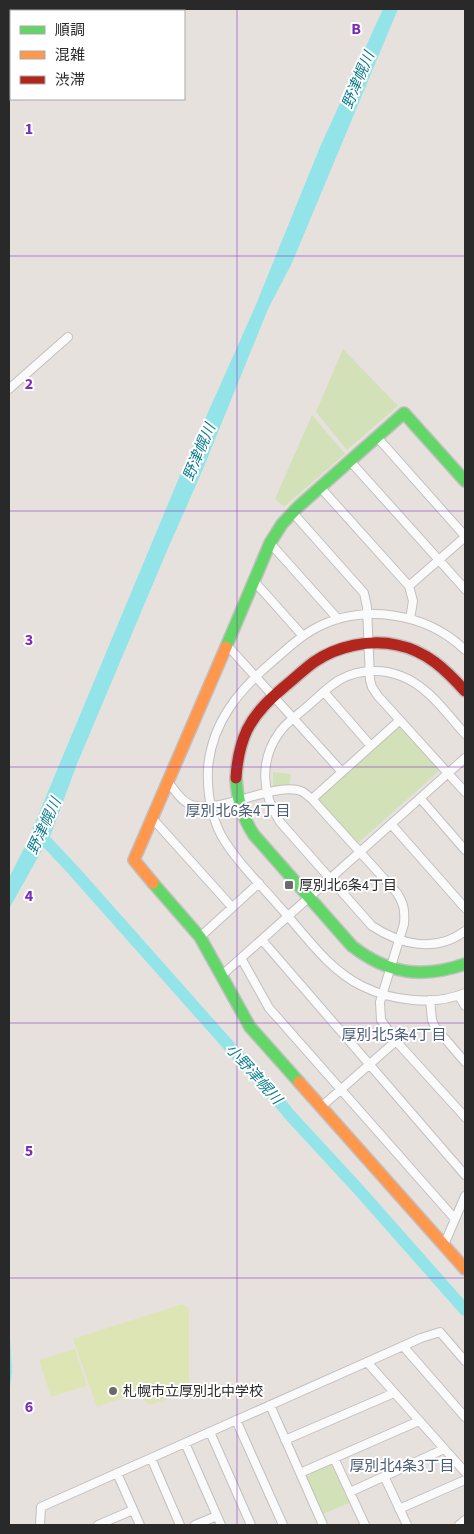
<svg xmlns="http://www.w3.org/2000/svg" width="474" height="1534" font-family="'Source Sans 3','Noto Sans JP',sans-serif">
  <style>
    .green { fill: #d2e1b7 }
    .pitch { fill: #dee5b5 }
    .water { fill: #92e4e8 }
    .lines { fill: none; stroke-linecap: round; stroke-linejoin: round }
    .river { stroke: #92e4e8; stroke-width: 12 }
    .street-casing { stroke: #c1bfc0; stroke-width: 10 }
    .fast-casing { stroke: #c1bfc0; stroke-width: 14 }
    .slow-casing { stroke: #c1bfc0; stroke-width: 14 }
    .jam-casing { stroke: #c1bfc0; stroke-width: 14 }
    .street { stroke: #fbfafa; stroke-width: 8 }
    .fast { stroke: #63d668; stroke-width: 11 }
    .slow { stroke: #ff974d; stroke-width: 11 }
    .jam { stroke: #b3261e; stroke-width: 11 }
    .grid { fill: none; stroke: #7b2cbf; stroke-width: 1; stroke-opacity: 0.55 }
    .poi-dot { fill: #6c6968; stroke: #fff; stroke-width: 2 }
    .labels { text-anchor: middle; stroke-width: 4; stroke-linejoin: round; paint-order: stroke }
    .poi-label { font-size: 14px; fill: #292929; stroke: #fff; text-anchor: start }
    .water-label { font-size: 15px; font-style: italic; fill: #0f7e90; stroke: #fff }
    .neighbourhood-label { font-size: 15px; fill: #4a5c78; stroke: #fff }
    .grid-label { font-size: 16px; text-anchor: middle; font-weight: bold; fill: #7b2cbf; stroke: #fff; stroke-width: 4; stroke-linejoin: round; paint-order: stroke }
  </style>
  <rect width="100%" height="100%" fill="#e7e1de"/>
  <path class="green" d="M343,349L398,406L347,450L316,412Z
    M312,415L345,454L284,507L275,499Z
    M399,725L439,771L357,844L317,799Z
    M273,772L291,774L289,787L277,788L273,787Z
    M330,1465H332L349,1503L323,1514L307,1478L308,1474Z"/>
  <path class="pitch" d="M182,1304L189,1309V1392L149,1405L137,1393L97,1407L73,1339Z
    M75,1349L87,1386L51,1397L39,1360Z"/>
  <path class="water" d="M383,9H398L292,263L268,309L203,469L166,553L77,764L51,834L9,909V878L27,842L181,473L255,307L320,147Z
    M9,1317L12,1372L9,1395Z"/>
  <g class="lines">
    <path class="river" d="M42,837L73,870L286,1110L288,1113L359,1190L465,1310"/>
    <g class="street-casing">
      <path id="street" d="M9,389L68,337
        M377,437L465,536
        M350,461L465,589
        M320,487L409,586L413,601L410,619
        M293,513L364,593L367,607L370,680L372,687L378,696L465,792
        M270,543L338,619
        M254,581L303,636
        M409,586L465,537
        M226,644L342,772
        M465,650C426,612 362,603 314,629C299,637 286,650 273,661C239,690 212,722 208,768C207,790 211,815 221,835C236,861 259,883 278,905C304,933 327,969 362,986C392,1001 434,1006 465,993
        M324,692L371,746
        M465,734C447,714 428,686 401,676C379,667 351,670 332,685C324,691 317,698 309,705C299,714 286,722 279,733C259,761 262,795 280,822L372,926C401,945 436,953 465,931
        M168,782C174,789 180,800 189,804C217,817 277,779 303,792C306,794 309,797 312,799L397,893C404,904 405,911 404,924L380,1002L381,1020L396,1041L465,1117
        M420,798L465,850
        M312,799L400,720
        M152,818L232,907
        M391,824L465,908
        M200,937L259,883
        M262,940L465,1175
        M241,958L269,1008L455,1219
        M221,976L465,758
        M459,996L465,1006
        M430,1000L432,1020L435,1027L465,1062
        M321,1107L396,1041
        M444,1245L465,1196
        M403,1346L465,1417
        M367,1362L465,1472
        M270,1405L323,1525
        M236,1420L283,1525
        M210,1432L251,1525
        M285,1440L394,1393
        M185,1443L221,1525
        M151,1458L180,1525
        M334,1458L365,1525
        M117,1473L140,1525
        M300,1473L419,1421
        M384,1476L407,1525
        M350,1492L444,1449
        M399,1509L465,1480
        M40,1525L41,1507L421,1338L440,1332L465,1361
        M98,1525L133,1510
        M195,1525L217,1516
        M459,1525L465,1520"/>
    </g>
    <g class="fast-casing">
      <path id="fast" d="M226,647L270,543L282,524L299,506L404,413L465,481
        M236,778C237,799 242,817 254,835L352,946C388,974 422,979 465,964
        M153,883L200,937L250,1027L299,1082"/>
    </g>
    <g class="slow-casing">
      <path id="slow" d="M153,883L134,860L226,647
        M299,1082L465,1269"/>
    </g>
    <g class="jam-casing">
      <path id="jam" d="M236,778C237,761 240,745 247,730C256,712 270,699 284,687C294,679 303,670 314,662C337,646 370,639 397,645C427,651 446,670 465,691"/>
    </g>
    <use href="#street" class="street"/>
    <use href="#fast" class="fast"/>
    <use href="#slow" class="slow"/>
    <use href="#jam" class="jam"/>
  </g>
  <path class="grid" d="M237,9V1525M9,256H465M9,511H465M9,767H465M9,1023H465M9,1278H465"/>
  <g class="poi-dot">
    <rect x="284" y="880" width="10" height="10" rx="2.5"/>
    <circle cx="113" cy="1391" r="5"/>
  </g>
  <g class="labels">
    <g class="poi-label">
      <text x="299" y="890">厚別北6条4丁目</text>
      <text x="123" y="1396">札幌市立厚別北中学校</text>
    </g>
    <g class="water-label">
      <text transform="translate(358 80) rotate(-67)" y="5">野津幌川</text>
      <text transform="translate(199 452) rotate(-67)" y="5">野津幌川</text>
      <text transform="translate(44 826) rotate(-65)" y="5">野津幌川</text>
      <text transform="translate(254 1074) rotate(48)" y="5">小野津幌川</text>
    </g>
    <g class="neighbourhood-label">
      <text x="238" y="816">厚別北6条4丁目</text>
      <text x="394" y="1040">厚別北5条4丁目</text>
      <text x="402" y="1471">厚別北4条3丁目</text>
    </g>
  </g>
  <g class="grid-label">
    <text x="356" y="34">B</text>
    <text x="29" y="134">1</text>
    <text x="29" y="389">2</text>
    <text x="29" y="645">3</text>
    <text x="29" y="901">4</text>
    <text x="29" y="1156">5</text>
    <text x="29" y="1412">6</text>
  </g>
  <rect width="474" height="1534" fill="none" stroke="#292929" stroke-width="20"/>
  <rect x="10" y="10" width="175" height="90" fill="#ffffff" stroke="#a9a9a9"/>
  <rect x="20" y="26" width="25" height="8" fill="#63d668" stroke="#a9a9a9"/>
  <text x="55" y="35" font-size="15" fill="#292929">順調</text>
  <rect x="20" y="51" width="25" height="8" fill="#ff974d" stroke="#a9a9a9"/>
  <text x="55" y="60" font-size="15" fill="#292929">混雑</text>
  <rect x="20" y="76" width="25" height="8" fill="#b3261e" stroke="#a9a9a9"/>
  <text x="55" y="85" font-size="15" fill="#292929">渋滞</text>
</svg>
